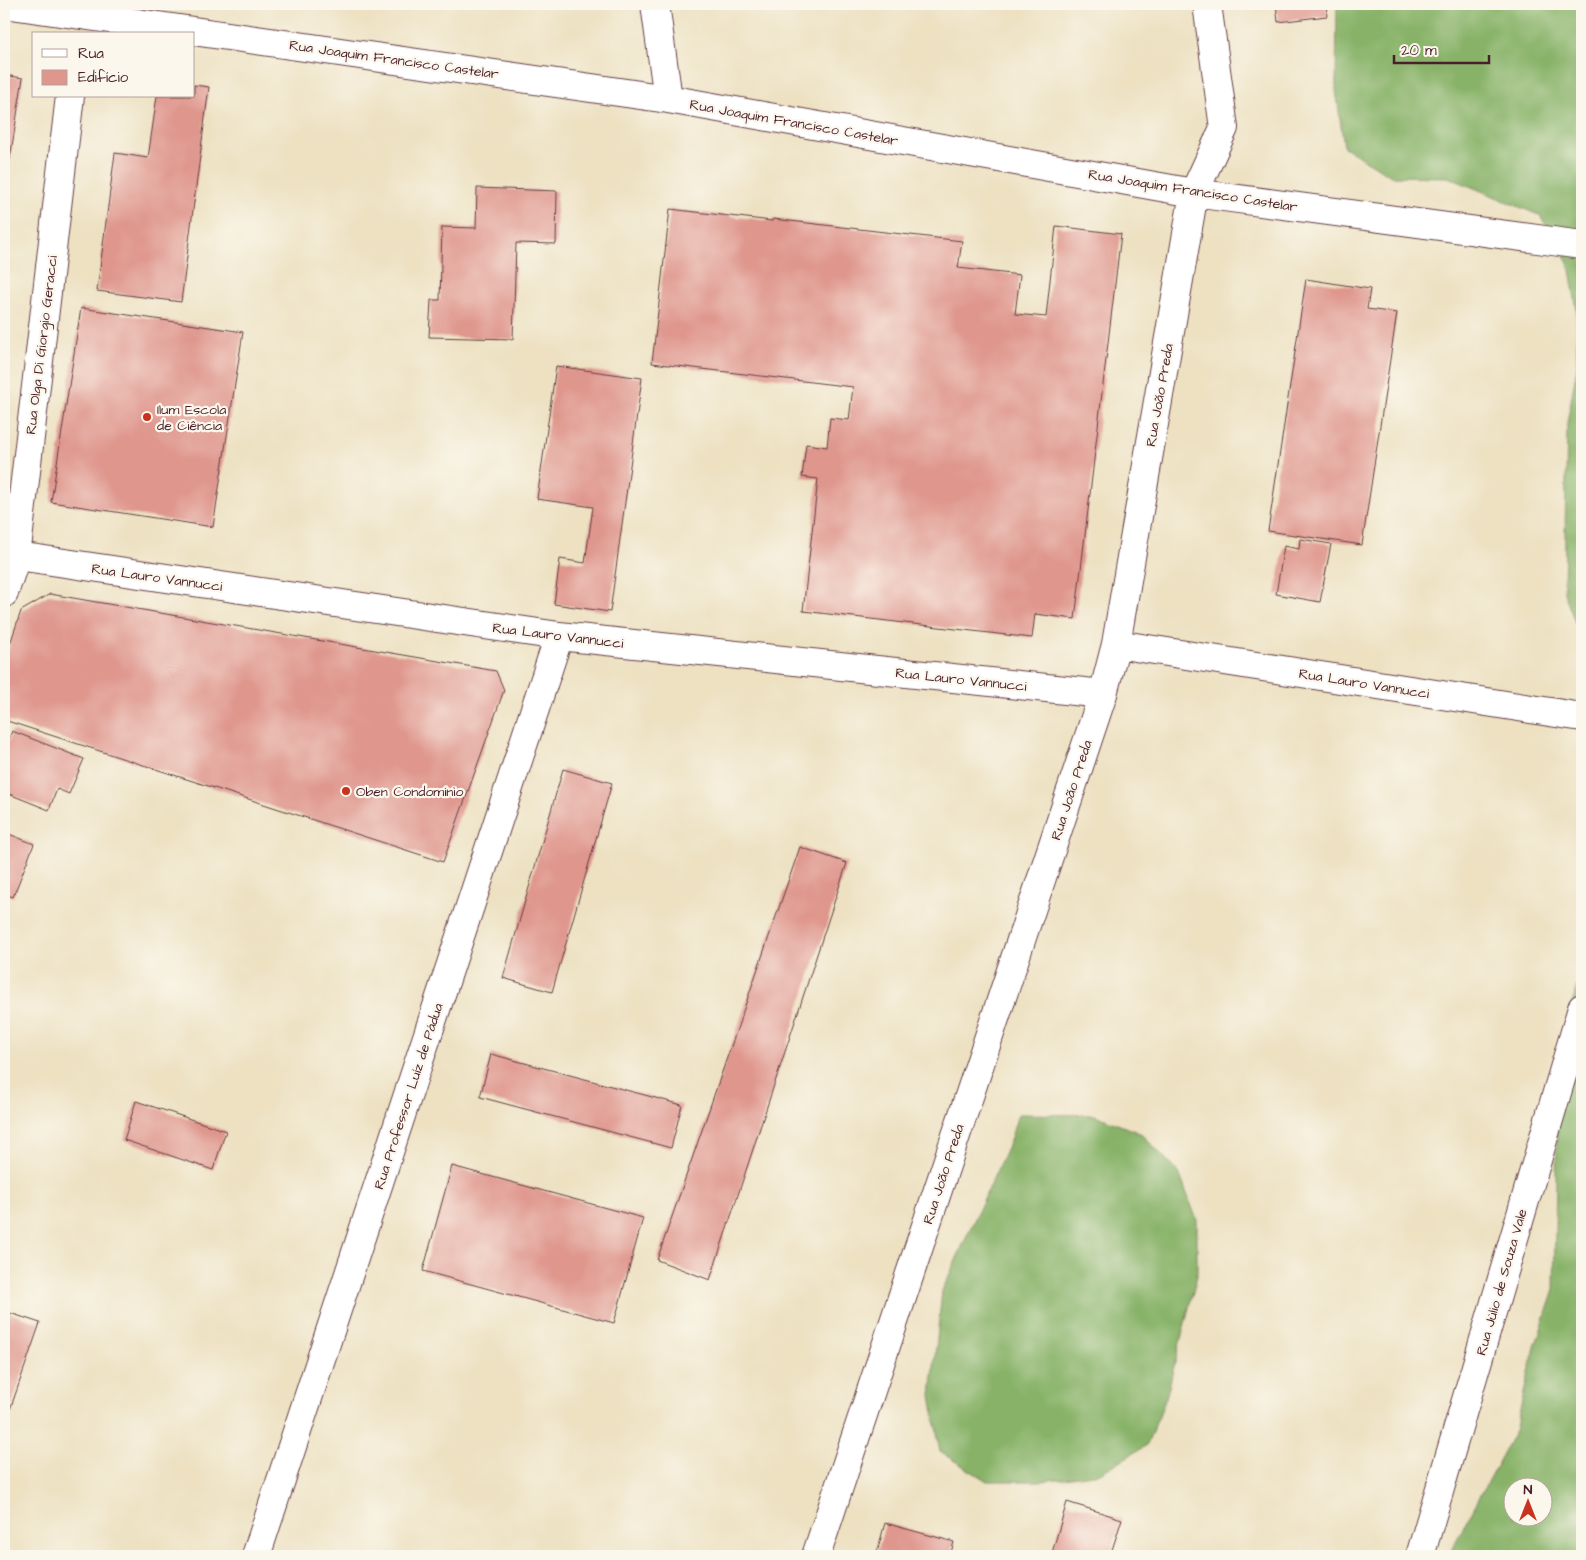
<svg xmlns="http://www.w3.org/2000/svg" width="1586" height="1560" font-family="'Architects Daughter',sans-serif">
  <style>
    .forest { fill: #87b268; stroke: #68684a; fill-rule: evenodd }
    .building { fill: #df968d }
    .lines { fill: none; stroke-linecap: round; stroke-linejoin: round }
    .minor-casing { stroke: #623c42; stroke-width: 30 }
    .minor { stroke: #fff; stroke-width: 28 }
    .poi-dot { fill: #c8321e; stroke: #fbf7ec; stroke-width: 2 }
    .labels { text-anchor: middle; stroke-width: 4.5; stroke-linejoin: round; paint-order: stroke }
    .street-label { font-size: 14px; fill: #4a1f2b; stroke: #fbf7ec }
    .poi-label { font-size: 14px; fill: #4a1f2b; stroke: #fbf7ec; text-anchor: start }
  </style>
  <rect width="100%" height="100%" fill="#fbf7ec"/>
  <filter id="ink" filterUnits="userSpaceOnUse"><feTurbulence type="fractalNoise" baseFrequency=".02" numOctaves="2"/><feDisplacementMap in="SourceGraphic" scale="10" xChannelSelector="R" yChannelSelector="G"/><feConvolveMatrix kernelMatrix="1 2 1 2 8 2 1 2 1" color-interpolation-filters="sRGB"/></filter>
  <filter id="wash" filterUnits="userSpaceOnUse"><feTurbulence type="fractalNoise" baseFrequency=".0096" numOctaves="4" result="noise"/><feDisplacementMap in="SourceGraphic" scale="20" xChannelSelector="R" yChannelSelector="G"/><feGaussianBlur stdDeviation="1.12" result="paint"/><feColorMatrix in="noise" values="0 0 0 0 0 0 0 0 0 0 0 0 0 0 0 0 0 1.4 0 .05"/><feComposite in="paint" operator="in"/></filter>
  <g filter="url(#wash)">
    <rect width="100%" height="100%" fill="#ede1c2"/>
    <path class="forest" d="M1337,4H1582V641L1564,593L1567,423L1577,367V311L1569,264L1541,216L1448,177L1391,176L1344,147L1336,90Z
      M1582,969V1556H1448L1515,1431L1535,1347L1554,1290L1558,1065L1568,1017ZM1514,1488H1544V1518H1514Z
      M1018,1114L1095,1115L1142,1134L1179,1173L1197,1220V1276L1166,1398L1147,1445L1100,1473L1043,1481H987L940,1452L931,1395L942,1291L1010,1141Z"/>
    <g id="blocks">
      <path class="building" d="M1276,4H1326L1327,16L1278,22Z
        M4,75L23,78L7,177H4Z
        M194,85L209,87L181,302L97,291L115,153L148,158L157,96H194Z
        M477,188L557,191L556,244L516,243L513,339L429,337L431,300H440L442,227L476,228Z
        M670,209L772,221L773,219L962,241L958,268L1020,275L1015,314L1046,317L1056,226L1121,234L1075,619L1035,614L1032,638L803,611L818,479L802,477L806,444L827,447L830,418L849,420L853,387L652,363Z
        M1306,279L1370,289L1367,309L1397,313L1362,545L1268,531Z
        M81,308L243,332L213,527L51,502Z
        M556,366L642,378L610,612L554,604L560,559L585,563L593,507L537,499Z
        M1300,539L1331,544L1320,602L1276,594L1284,546L1299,549Z
        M50,594L496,671L504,690L443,862L4,720V662L21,611Z
        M12,731L84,759L69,794L57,789L49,810L4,792V752Z
        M563,769L612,783L552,992L503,978Z
        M4,832L34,844L13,897L4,894Z
        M800,847L847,863L710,1280L657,1260Z
        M491,1054L682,1105L671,1148L480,1097Z
        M136,1101L226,1131L213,1170L124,1140Z
        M452,1166L643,1218L614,1323L423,1271Z
        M4,1311L40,1323L4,1427Z
        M1067,1502L1122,1519L1110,1556H1051Z
        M885,1523L954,1542L950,1556H876Z"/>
    </g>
  </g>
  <g filter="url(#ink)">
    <use href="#blocks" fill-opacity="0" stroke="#623c42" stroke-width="1"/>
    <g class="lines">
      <g class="minor-casing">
        <path id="minor" d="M4,4L668,99L1194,193L1582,245
          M655,4L668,99
          M4,554L559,636L1103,694
          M4,593L16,557L70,96
          M1116,644L1582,717
          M256,1556L559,636
          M816,1556L1103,694L1116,644L1194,193L1224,128L1207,4
          M1420,1556L1582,1008"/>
      </g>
      <use href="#minor" class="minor"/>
    </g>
  </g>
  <g class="poi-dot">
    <circle cx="147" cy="417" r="5"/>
    <circle cx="346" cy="791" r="5"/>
  </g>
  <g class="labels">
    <g class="street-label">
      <text transform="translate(394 59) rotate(8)" y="5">Rua Joaquim Francisco Castelar</text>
      <text transform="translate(794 122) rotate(10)" y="5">Rua Joaquim Francisco Castelar</text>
      <text transform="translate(1193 190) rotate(9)" y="5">Rua Joaquim Francisco Castelar</text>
      <text transform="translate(41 345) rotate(-83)" y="5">Rua Olga Di Giorgio Geracci</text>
      <text transform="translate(1159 395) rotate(-80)" y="5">Rua João Preda</text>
      <text transform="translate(157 577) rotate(8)" y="5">Rua Lauro Vannucci</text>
      <text transform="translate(558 635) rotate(7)" y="5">Rua Lauro Vannucci</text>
      <text transform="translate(961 679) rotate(6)" y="5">Rua Lauro Vannucci</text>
      <text transform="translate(1364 683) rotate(9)" y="5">Rua Lauro Vannucci</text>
      <text transform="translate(1071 790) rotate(-72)" y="5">Rua João Preda</text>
      <text transform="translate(408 1096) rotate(-72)" y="5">Rua Professor Luíz de Pádua</text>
      <text transform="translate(943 1174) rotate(-72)" y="5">Rua João Preda</text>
      <text transform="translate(1501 1282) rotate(-74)" y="5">Rua Jùlio de Souza Vale</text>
    </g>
    <g class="poi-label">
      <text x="157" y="414">Ilum Escola<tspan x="157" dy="16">de Ciência</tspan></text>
      <text x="356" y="796">Oben Condomínio</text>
    </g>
  </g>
  <rect width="1586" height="1560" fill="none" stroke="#fbf7ec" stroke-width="20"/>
  <rect x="32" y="32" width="162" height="65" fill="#fbf7ec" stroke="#b4a19f"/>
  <rect x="42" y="49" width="25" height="8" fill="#ffffff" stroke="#b4a19f"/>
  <text x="78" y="58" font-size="15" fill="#4a1f2b">Rua</text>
  <rect x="42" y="70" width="25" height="15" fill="#df968d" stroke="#b4a19f"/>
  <text x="78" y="82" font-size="15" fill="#4a1f2b">Edifício</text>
  <g transform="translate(1528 1502)"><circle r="24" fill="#fbf7ec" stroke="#b4a19f"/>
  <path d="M0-4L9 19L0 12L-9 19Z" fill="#c8321e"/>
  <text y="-8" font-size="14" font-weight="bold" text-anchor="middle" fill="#4a1f2b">N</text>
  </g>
  <path d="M1394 55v8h95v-8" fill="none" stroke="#4a1f2b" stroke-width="2.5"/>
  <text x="1401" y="55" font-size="15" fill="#4a1f2b" stroke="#fbf7ec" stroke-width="4" paint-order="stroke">20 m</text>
</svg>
